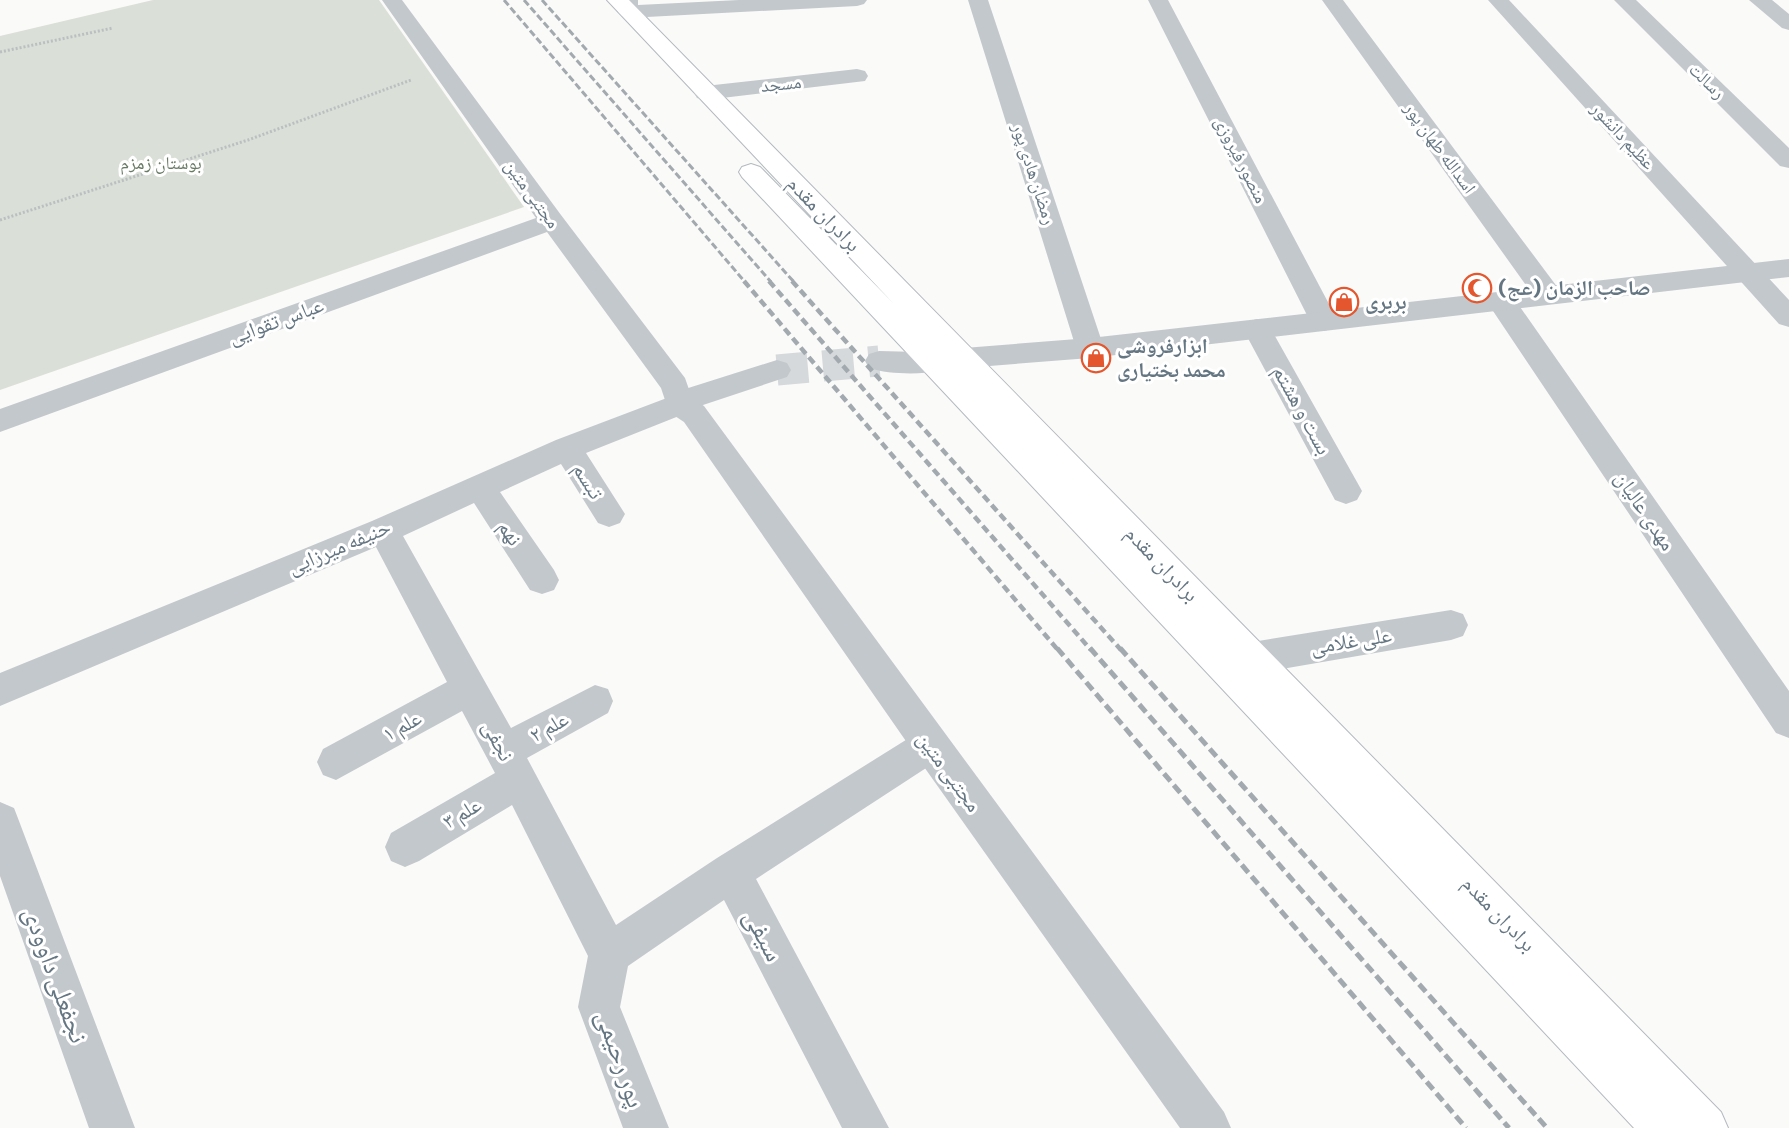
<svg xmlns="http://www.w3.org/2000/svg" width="1789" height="1128" font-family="Commissioner,'Noto Naskh Arabic',sans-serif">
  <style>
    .green { fill: #dadfd7 }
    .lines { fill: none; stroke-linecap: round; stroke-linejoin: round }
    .minor-tunnel { stroke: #d5d9db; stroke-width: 31; stroke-dasharray: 31 15; stroke-linecap: butt }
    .secondary-casing { stroke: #b3babf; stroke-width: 2 }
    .path { stroke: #bbbfc2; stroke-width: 3; stroke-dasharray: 2 2; stroke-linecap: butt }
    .minor { fill: #c3c8cc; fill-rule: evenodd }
    .tertiary { fill: #c3c8cc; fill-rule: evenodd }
    .secondary { fill: #fff; fill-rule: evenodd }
    .rail-far2 { stroke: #a2aab0; stroke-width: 3; stroke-dasharray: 7 3; stroke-linecap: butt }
    .rail-far1 { stroke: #a2aab0; stroke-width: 4.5; stroke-dasharray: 8 4.5; stroke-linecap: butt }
    .rail { stroke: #a2aab0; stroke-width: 5; stroke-dasharray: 10 5; stroke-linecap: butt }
    .labels { text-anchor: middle; stroke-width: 6; stroke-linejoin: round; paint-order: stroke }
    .far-street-label { font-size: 18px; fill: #657683; stroke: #fff }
    .far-park-label { font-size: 18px; fill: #687a64; stroke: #fff }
    .street-label { font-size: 21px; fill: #657683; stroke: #fff }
    .poi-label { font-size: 21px; font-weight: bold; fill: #657683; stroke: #fff; text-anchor: start }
    .near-street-label { font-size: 26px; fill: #657683; stroke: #fff }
  </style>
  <rect width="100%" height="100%" fill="#fafaf8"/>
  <path class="green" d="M153,0H379L524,207L0,390V36Z"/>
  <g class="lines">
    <path class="minor-tunnel" d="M777,370L879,361"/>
    <g class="secondary-casing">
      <path id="secondary" d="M607,0H629L1721,1112L1728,1128H1634L742,177L739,172L742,167L751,164L760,167L894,304Z"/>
    </g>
    <path class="path" d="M0,52L113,28
      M0,220L248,140L411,80"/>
    <path class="minor" d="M618,0H638V5L739,0H867L864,4L857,6L628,18L621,16L618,12Z
      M968,0H988L1104,348L1100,355L1090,358L1080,355L1076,348Z
      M1148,0H1168L1338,321L1334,328L1324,331L1314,328L1310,321Z
      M1322,0H1343L1558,288L1562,295L1558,302L1548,304L1538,302Z
      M1488,0H1509L1789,300V327L1779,324Z
      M1614,0H1636L1789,148V168L1780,166Z
      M1749,0H1772L1789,14V30L1782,28Z
      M857,69L865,71L868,76L865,81L705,100L697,98L694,93L697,88L705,86Z
      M1501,292L1511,294L1789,691V738L1776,733L1491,308L1487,301L1491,294Z
      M1257,319L1267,322L1357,482L1362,491L1357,500L1346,504L1335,500L1243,329L1247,322Z
      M959,348L969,351L973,358L969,365C940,374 898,377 869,368L865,361L869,354L879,351L918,352Z
      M777,360L787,363L791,370L787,377L691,409L689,412L586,453L625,514L620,523L609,527L598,523L561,464L500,492L554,570L559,580L554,590L542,594L530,590L474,503L403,536L511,728L595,685L608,689L613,701L608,713L527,758L616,925L717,858L917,733L930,728L943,733L949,745L943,757L756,879L889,1128H842L724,900L628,966L620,1007L669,1128H623L578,1007L588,956L512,805L419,861L405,867L391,861L385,847L391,833L495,773L462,711L336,780L323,775L317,762L323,749L447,682L376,547L0,706V673L372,521L556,440L680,393L682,390Z
      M1451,610L1463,614L1468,625L1463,636L1451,640L1252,674L1240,669L1234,658L1240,647L1252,642Z
      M0,802L14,808L19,821L135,1128H89L0,876Z"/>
    <path class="tertiary" d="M382,0H402L561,215L685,378L692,398L704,406L1224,1112L1231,1128H1180L917,757L684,422L669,412L661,388L547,232L0,432V409L536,218Z
      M1789,259V277L1090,358L964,368L954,365L950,358L954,351L964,348L1090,338Z"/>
    <use href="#secondary" class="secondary"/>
    <path class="rail-far2" d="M504,0L745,282
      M524,0L771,282
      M542,0L794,282"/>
    <path class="rail-far1" d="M744,281L1058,650
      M769,281L1091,650
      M792,281L1121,650"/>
    <path class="rail" d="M1057,648L1466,1128
      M1090,648L1509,1128
      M1120,648L1547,1128"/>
  </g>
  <defs>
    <g id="mosque-ring" transform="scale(1.5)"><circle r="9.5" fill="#fff" stroke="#e4572e" stroke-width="1.5"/><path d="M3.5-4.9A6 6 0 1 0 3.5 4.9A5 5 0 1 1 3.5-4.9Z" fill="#e4572e"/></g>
    <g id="shop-ring" transform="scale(1.5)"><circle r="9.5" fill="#fff" stroke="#e4572e" stroke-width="1.5"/><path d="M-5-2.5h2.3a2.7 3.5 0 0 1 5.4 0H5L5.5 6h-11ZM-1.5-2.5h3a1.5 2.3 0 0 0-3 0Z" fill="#e4572e"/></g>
  </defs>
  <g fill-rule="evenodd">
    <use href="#mosque-ring" x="1477" y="288"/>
    <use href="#shop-ring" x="1344" y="302"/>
    <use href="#shop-ring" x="1096" y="358"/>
  </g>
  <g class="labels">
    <g class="far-street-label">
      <text transform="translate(1707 81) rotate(44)" y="6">رسالت</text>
      <text transform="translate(781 84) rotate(-6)" y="6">مسجد</text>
      <text transform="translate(1623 136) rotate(47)" y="6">عظیم دانشور</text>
      <text transform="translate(1440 148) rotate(54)" y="6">اسدالله طهان پور</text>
      <text transform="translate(1241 160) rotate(63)" y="6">منصور فیروزی</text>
      <text transform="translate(1034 174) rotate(72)" y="6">رمضان هادی پور</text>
      <text transform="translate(532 194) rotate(54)" y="6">مجتبی متین</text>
    </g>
    <g class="far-park-label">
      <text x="161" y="169">بوستان زمزم</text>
    </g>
    <g class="street-label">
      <text transform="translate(824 214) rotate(46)" y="7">برادران مقدم</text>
      <text transform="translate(276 321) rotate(-20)" y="7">عباس تقوایی</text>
      <text transform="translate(1302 410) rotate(61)" y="7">بست و هشتم</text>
      <text transform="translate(588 481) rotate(58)" y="7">تبسم</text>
      <text transform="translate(1645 511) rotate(56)" y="7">مهدی عالیان</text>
      <text transform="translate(510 533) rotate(56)" y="7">نهم</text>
      <text transform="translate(339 547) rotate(-23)" y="7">حنیفه میرزایی</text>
      <text transform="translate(1162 564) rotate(46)" y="7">برادران مقدم</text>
      <text transform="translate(1351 641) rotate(-9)" y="7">علی غلامی</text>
      <text transform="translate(402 726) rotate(-29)" y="7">علم ۱</text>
      <text transform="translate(549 727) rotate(-29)" y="7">علم ۲</text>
      <text transform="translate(498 741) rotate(62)" y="7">نجفی</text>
      <text transform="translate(949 772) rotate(54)" y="7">مجتبی متین</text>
      <text transform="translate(462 813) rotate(-30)" y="7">علم ۳</text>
      <text transform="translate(1499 914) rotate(46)" y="7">برادران مقدم</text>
    </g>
    <g class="poi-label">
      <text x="1498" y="295">صاحب الزمان (عج)</text>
      <text x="1365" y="309">بربری</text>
      <text x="1117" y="353">ابزارفروشی<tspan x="1117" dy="24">محمد بختیاری</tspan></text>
    </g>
    <g class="near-street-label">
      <text transform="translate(764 935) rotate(62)" y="9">سیفی</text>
      <text transform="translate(56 975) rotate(70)" y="9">نجفعلی داوودی</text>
      <text transform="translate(621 1059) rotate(71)" y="9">پور رحیمی</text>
    </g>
  </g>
</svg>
